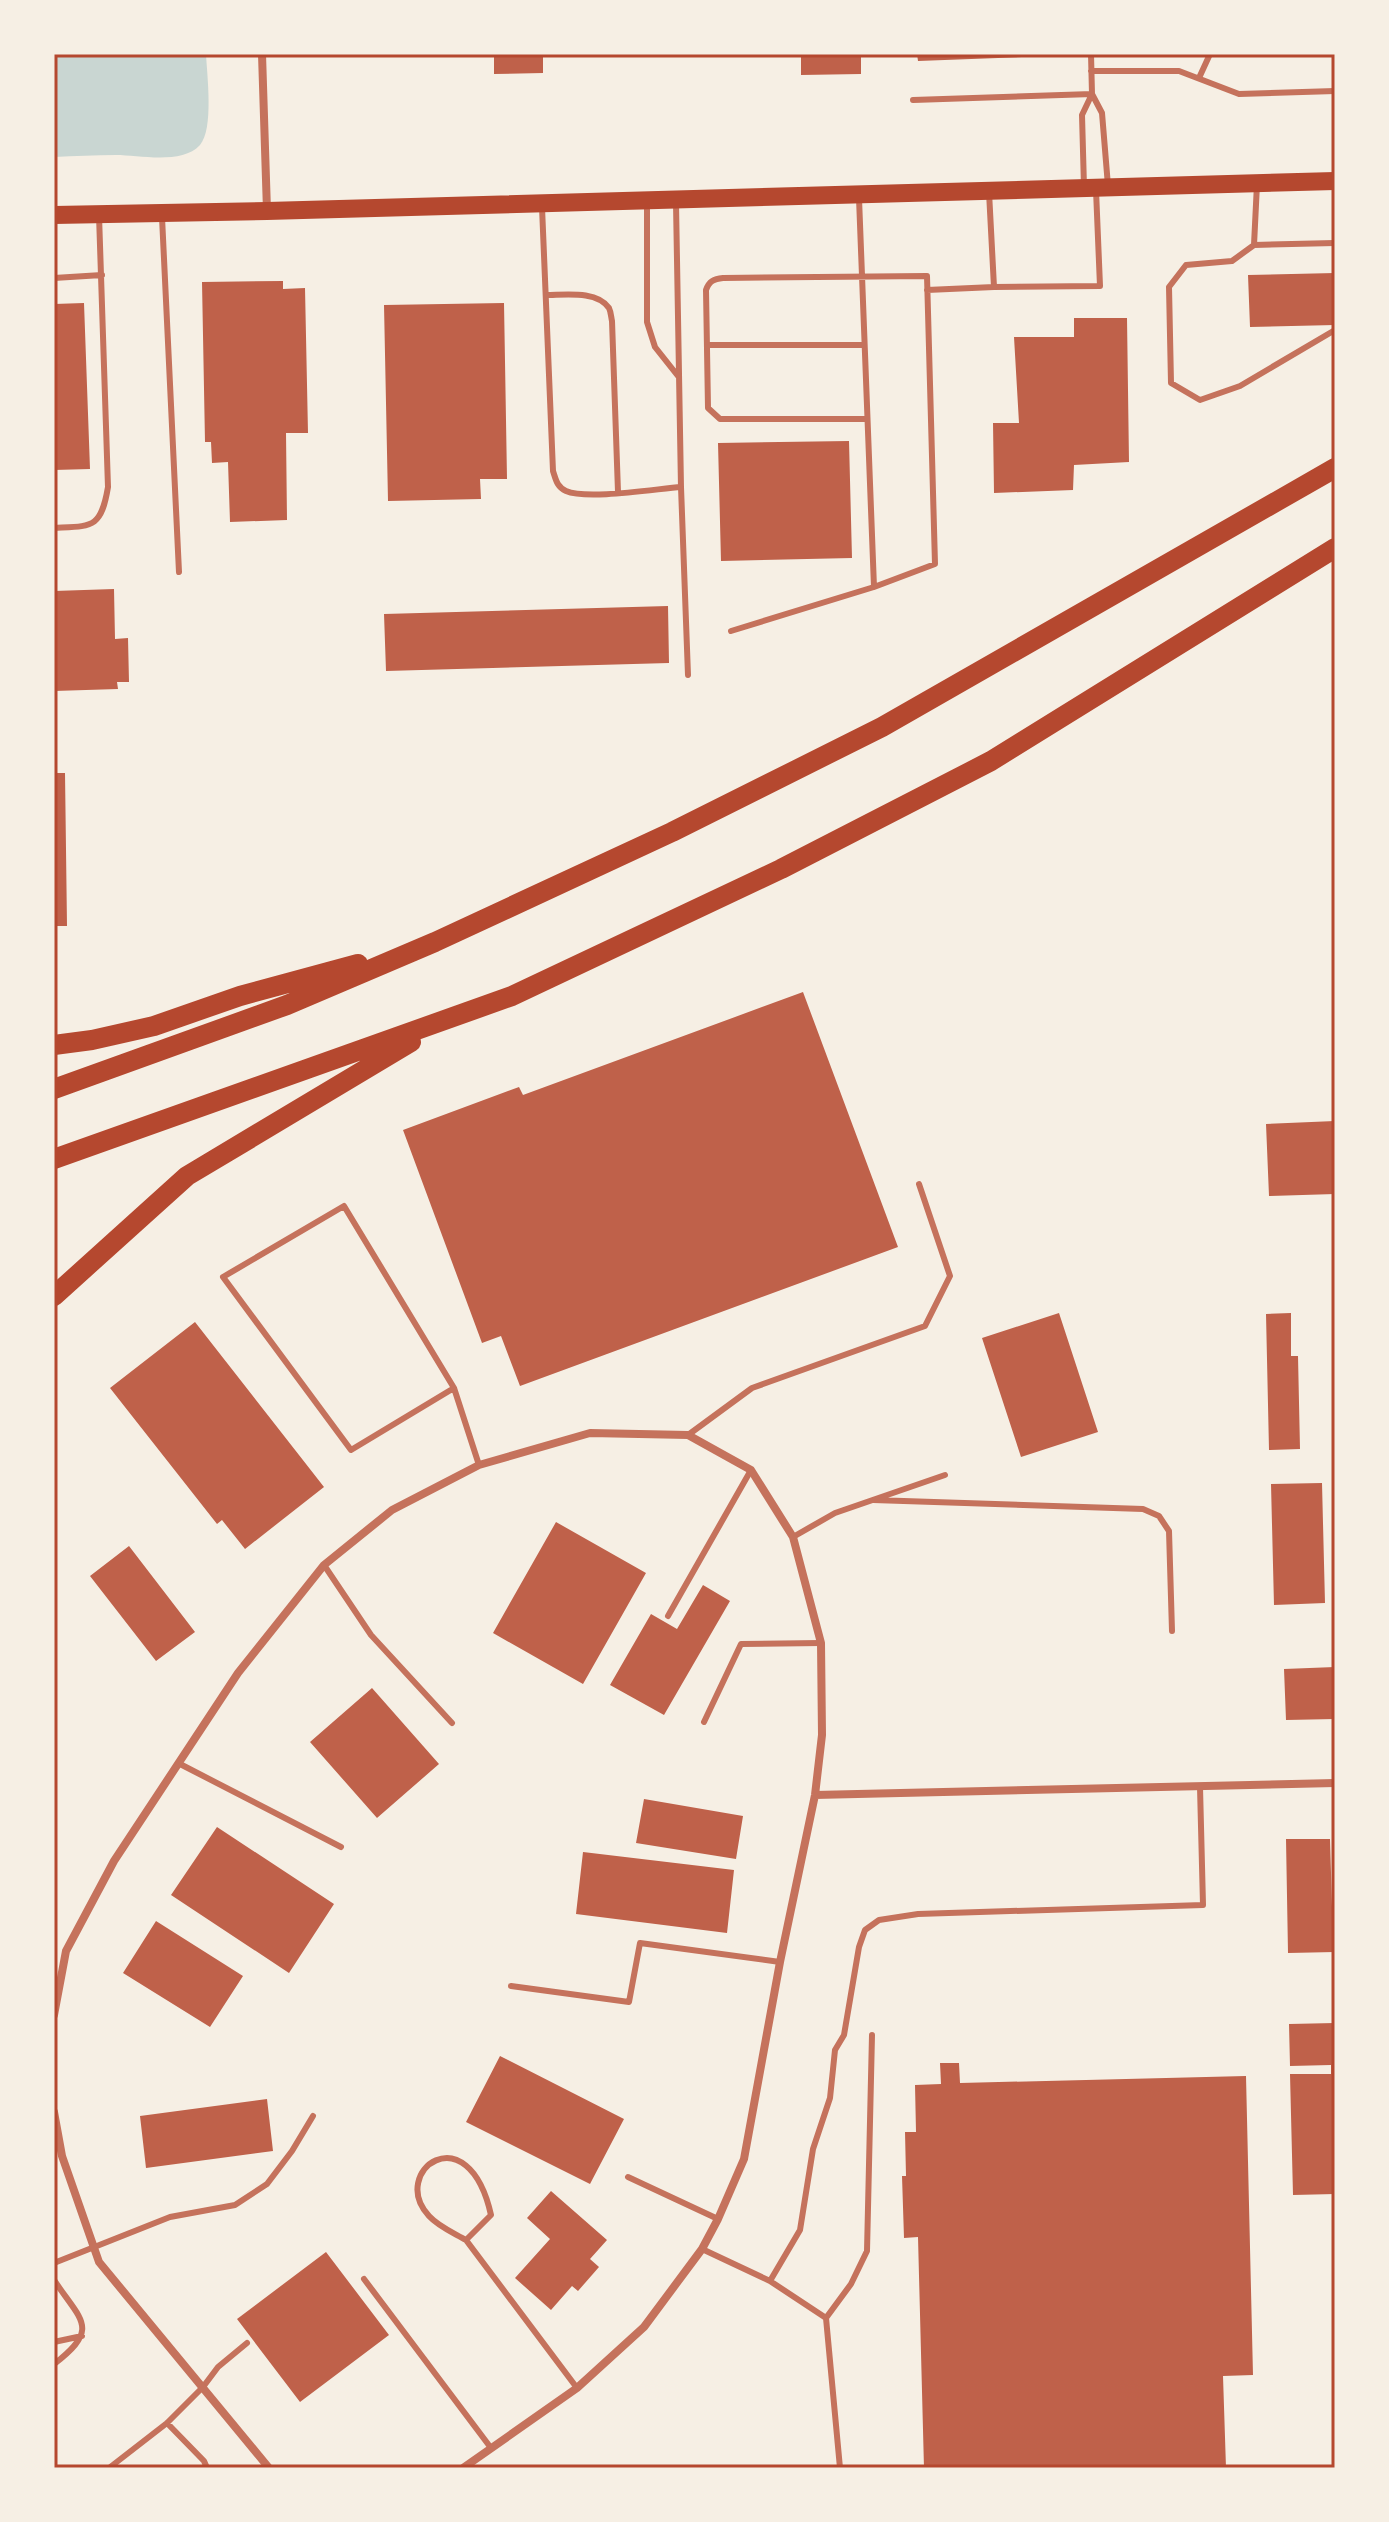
<svg xmlns="http://www.w3.org/2000/svg" width="1389" height="2522" font-family="Cabin,sans-serif">
  <style>
    .water { fill: #c9d6d2 }
    .building { fill: #bf614a }
    .lines { fill: none; stroke-linecap: round; stroke-linejoin: round }
    .service { stroke: #c5725c; stroke-width: 6 }
    .minor { stroke: #c5725c; stroke-width: 8 }
    .primary { stroke: #b5482f; stroke-width: 18 }
    .motorway { stroke: #b5482f; stroke-width: 20 }
    .neatline { fill: none; stroke: #b5482f; stroke-width: 3 }
  </style>
  <rect width="100%" height="100%" fill="#f6efe4"/>
  <path class="water" d="M54,54H206C207,75 214,129 200,145C182,165 139,155 116,155C95,155 75,156 54,157Z"/>
  <path class="building" d="M494,54H543V73L494,74Z
    M801,54H861V74L801,75Z
    M917,54H1022V57L918,61Z
    M1335,273V325L1250,327L1248,275Z
    M283,281V289L305,288L308,433H286L287,520L230,522L228,462L212,463L211,442H205L202,282Z
    M84,303L90,469L54,470V304Z
    M504,303L507,479H480L481,499L388,501L384,305Z
    M1074,318H1127L1129,462L1074,465L1073,490L994,493L993,423H1019L1014,337H1074Z
    M849,441L852,558L721,561L718,443Z
    M114,589L115,639L128,638L129,682H117L118,689L54,691V591Z
    M668,606L669,663L386,671L384,614Z
    M54,773H65L67,926H54Z
    M803,992L898,1247L520,1386L501,1336L482,1343L403,1130L519,1087L523,1095Z
    M1335,1121V1194L1269,1196L1266,1124Z
    M1059,1313L1098,1432L1021,1457L982,1338Z
    M1291,1313V1356H1298L1300,1449L1269,1450L1266,1314Z
    M195,1322L324,1487L245,1549L222,1520L217,1524L110,1388Z
    M1322,1483L1325,1603L1274,1605L1271,1484Z
    M556,1522L646,1573L583,1684L493,1633Z
    M129,1546L195,1632L156,1661L90,1576Z
    M703,1585L730,1601L664,1715L610,1685L651,1614L677,1629Z
    M1335,1667V1719L1286,1720L1284,1669Z
    M372,1688L439,1764L377,1818L310,1742Z
    M644,1799L743,1816L736,1859L636,1843Z
    M217,1827L334,1904L289,1973L171,1895Z
    M1286,1839H1330L1332,1907H1335V1952L1288,1953Z
    M583,1852L734,1870L727,1933L576,1914Z
    M156,1921L243,1976L210,2027L123,1973Z
    M1335,2023V2194L1293,2195L1290,2074H1331V2065L1290,2066L1289,2024Z
    M500,2056L624,2119L590,2184L466,2122Z
    M940,2063H959L960,2083L1246,2076L1253,2375L1223,2376L1226,2468H924L918,2237L904,2238L902,2176H906L905,2132H916L915,2085L941,2084Z
    M267,2099L273,2151L146,2168L140,2116Z
    M551,2191L607,2240L590,2259L599,2267L578,2291L572,2286L551,2310L515,2278L550,2239L527,2218Z
    M326,2252L389,2335L300,2402L237,2319Z"/>
  <g class="lines">
    <path class="service" d="M1091,71H1179L1239,94L1335,91
      M1199,78L1210,54
      M913,100L1092,94L1091,54
      M1257,184L1254,245L1232,261L1186,265L1169,287L1171,383L1200,400L1240,386L1335,330
      M1084,187L1082,115L1092,94L1102,113L1108,186
      M989,192L994,287L1100,286L1096,190
      M676,203L681,487L688,675
      M647,204V322L655,347L678,376
      M542,207L553,471C556,480 557,487 566,491C587,500 655,489 681,487
      M162,217L179,572
      M1254,245L1335,243
      M54,278L102,275
      M927,290L994,287
      M546,295C564,295 597,290 609,308C611,312 611,317 612,321L618,492
      M707,345H864
      M867,419H720L708,408L706,290C709,281 714,279 723,278L927,276L935,564L874,587
      M54,528C92,526 101,529 108,487L99,215
      M731,631L874,587L859,198
      M454,1388L351,1450L223,1277L344,1206L454,1388L479,1465
      M688,1435L752,1388L925,1326L950,1276L919,1184
      M873,1500L1143,1509L1159,1516L1169,1531L1172,1631
      M793,1537L835,1513L945,1475
      M324,1565L371,1635L452,1723
      M668,1616L751,1470
      M704,1722L741,1644L821,1643
      M180,1764L341,1847
      M511,1986L629,2002L640,1943L780,1962
      M628,2177L718,2219
      M466,2240C454,2233 439,2227 429,2216C388,2172 468,2112 491,2215L466,2240L577,2388
      M702,2249L770,2281L826,2318L840,2468
      M54,2263L170,2217L235,2205L267,2184L292,2151L313,2116
      M364,2279L491,2448
      M54,2280C81,2321 101,2328 54,2364
      M770,2281L800,2230L813,2149L830,2098L835,2050L844,2035L859,1947L865,1930L879,1920L918,1914L1203,1905L1200,1787
      M826,2318L851,2284L867,2251L872,2035
      M54,2342L82,2336
      M167,2423L204,2461L207,2468
      M109,2468L167,2423L203,2387L218,2367L247,2343"/>
    <path class="minor" d="M262,54L267,211
      M815,1795L1335,1783
      M54,2015L66,1951L114,1861L238,1673L324,1565L392,1510L479,1465L590,1433L688,1435L751,1470L793,1537L821,1643L822,1735L815,1795L780,1962L744,2159L718,2219L702,2249L644,2327L577,2388L463,2468
      M54,2112L62,2156L99,2262L269,2468"/>
    <path class="primary" d="M54,215L267,211L1335,181"/>
    <path class="motorway" d="M54,1045L92,1040L154,1026L240,996L358,964
      M54,1089L287,1005L435,942L672,832L882,727L1335,468
      M54,1159L512,996L781,869L991,761L1335,548
      M54,1296L187,1176L411,1042"/>
  </g>
  <rect width="1389" height="2522" fill="none" stroke="#f6efe4" stroke-width="112"/>
  <rect x="56" y="56" width="1277" height="2410" class="neatline"/>
</svg>
